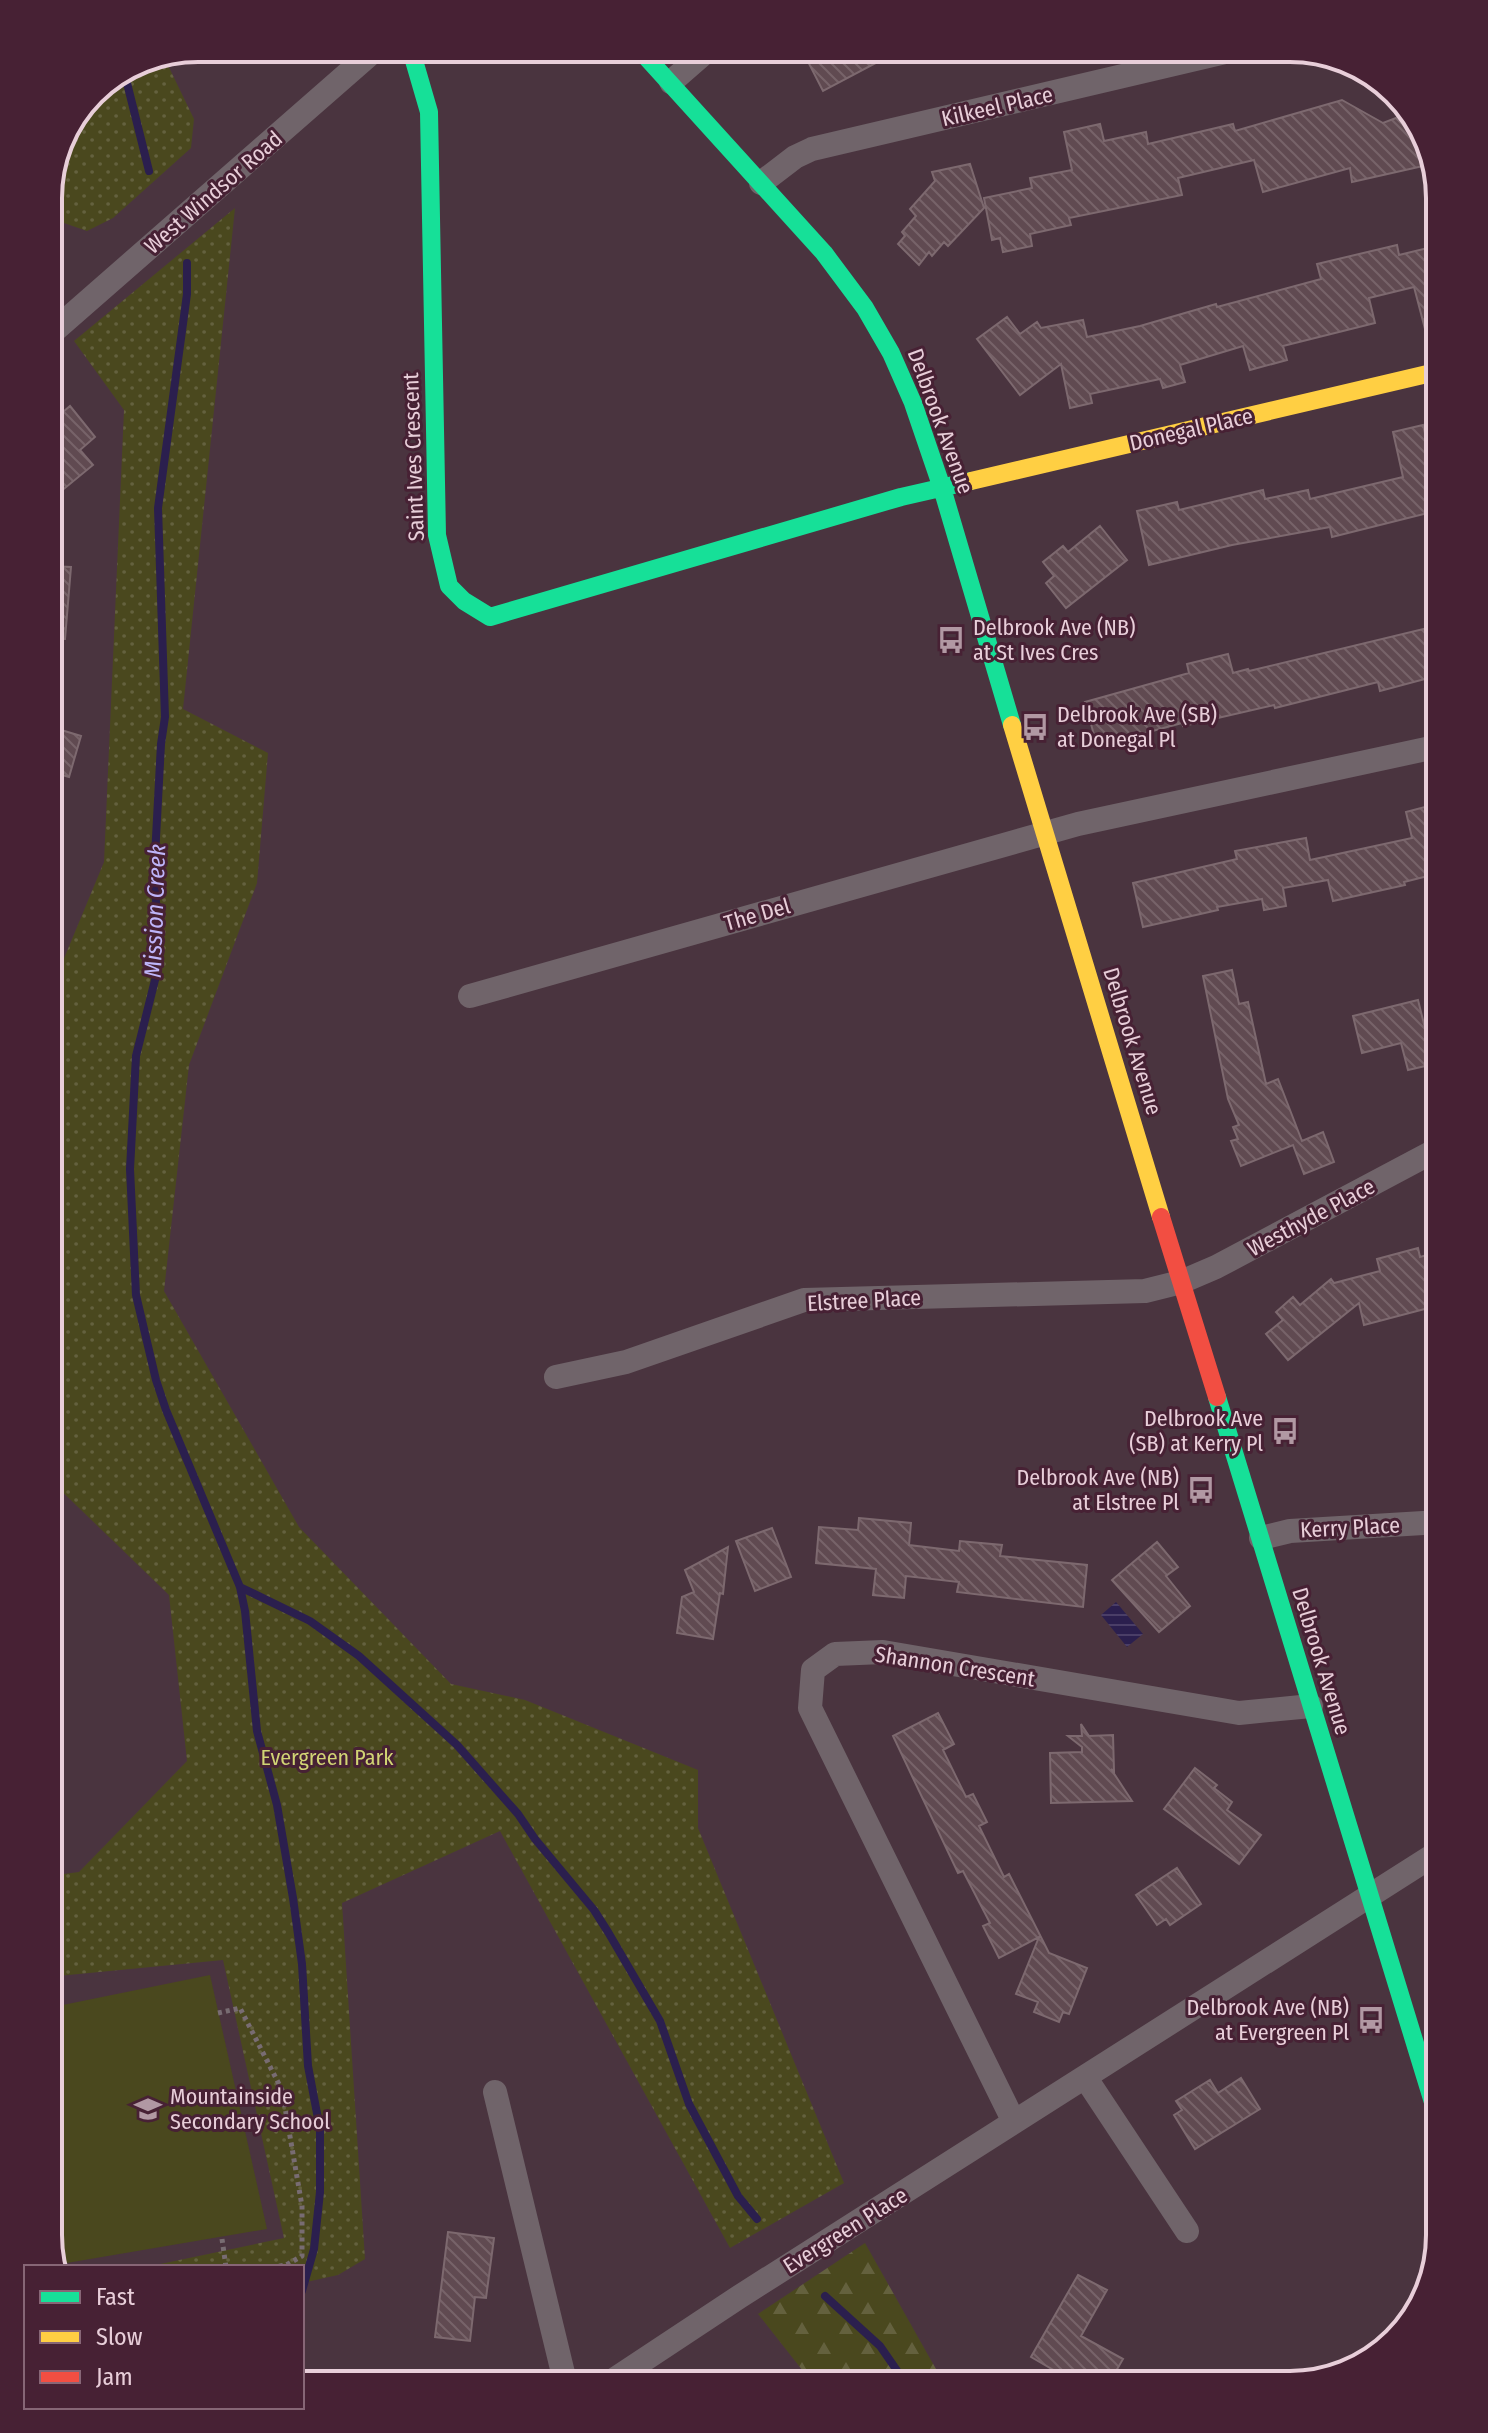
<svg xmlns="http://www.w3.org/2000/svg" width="1488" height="2433" font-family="'Fira Sans Condensed',sans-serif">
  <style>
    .green { fill: url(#green-dots) }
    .forest { fill: url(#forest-firs) }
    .pitch { fill: #4a481e }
    .water { fill: url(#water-rules) }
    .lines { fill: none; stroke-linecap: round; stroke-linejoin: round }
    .stream { stroke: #2b1f4e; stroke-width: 8 }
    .building { fill: url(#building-back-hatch); stroke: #7d696f; stroke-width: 2 }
    .path { stroke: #786c72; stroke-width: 5; stroke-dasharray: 4 4; stroke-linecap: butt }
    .street { stroke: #70646a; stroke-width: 24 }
    .fast { stroke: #16e098; stroke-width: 18 }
    .slow { stroke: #ffcf43; stroke-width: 18 }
    .jam { stroke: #f24e42; stroke-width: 18 }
    .labels { text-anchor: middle; stroke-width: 6; stroke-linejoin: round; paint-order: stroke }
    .street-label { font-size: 22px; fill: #e8ced9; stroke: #472134 }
    .poi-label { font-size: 22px; fill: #e8ced9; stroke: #472134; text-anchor: start }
    .park-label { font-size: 22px; fill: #d1d474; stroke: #472134 }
    .water-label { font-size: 24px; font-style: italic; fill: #beb5f9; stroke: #472134 }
    .rim { fill: none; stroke: #e8ced9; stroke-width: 4 }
  </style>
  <defs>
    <pattern id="green-dots" width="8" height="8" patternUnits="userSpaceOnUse" patternTransform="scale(2)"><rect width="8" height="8" fill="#4a481e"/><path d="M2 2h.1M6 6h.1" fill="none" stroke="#64613e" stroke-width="1.8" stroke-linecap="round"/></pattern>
    <pattern id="forest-firs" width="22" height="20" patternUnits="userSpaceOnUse" patternTransform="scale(2)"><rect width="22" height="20" fill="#4a481e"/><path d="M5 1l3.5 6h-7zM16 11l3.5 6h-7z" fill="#64613e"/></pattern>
    <pattern id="water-rules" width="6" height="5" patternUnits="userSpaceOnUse" patternTransform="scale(2)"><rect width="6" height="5" fill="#2b1f4e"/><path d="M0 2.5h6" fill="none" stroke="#4a3e67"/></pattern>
    <pattern id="building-back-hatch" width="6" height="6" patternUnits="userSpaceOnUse" patternTransform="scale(2)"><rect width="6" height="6" fill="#604a51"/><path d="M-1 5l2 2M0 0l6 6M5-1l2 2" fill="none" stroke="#776369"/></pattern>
  </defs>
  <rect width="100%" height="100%" fill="#4a343f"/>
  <path class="green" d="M163,55L194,119L191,148L113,218L87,231L61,222L48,208V189L92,92L141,59Z
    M235,208L183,709L268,753L257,883L189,1065L164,1291L299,1527L451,1684L525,1700L698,1770V1828L844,2183L730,2248L500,1831L342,1903L365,2259L338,2275L302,2283V2267H146L284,2238L223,1960L48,1977V1876L79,1872L187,1761L169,1595L48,1478V997L104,862L124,410L74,341Z"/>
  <path class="forest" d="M865,2243L945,2385H814L758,2314Z"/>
  <path class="pitch" d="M210,1975L267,2229L55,2265L48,2235V2008Z"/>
  <path class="water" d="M1116,1602L1143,1634L1127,1647L1101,1615Z"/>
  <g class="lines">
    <path class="stream" d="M124,71L149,171
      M187,263V294L158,508L165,717L161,744L154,875L158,929L156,976L136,1056L130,1169L136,1295L156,1380L166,1410L240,1587L245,1611L257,1731L277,1805L293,1898L302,1964L308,2066L320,2129V2192L314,2249L302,2291
      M240,1587L310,1621L359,1656L457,1745L518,1814L535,1839L594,1910L608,1932L660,2021L689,2104L738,2196L757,2219
      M825,2296L880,2346L907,2385"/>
  </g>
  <path class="building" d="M801,48H904L823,91Z
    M1342,100L1383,123L1396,118L1408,130L1420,127L1424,131L1432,164L1352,182L1350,168L1263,192L1254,160L1178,178L1182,195L1069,218L1071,225L1030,234L1032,246L1003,252L1000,238L992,240L984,198L1032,188L1030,178L1072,170L1064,132L1100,124L1104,141L1146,132L1148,144L1233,124L1235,131Z
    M970,164L984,208L948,246L944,242L932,256L929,252L919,265L898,244L905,236L902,232L916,216L910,209L935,181L932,172Z
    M1397,245L1399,255L1440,245V351L1431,352L1414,287L1369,298L1375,323L1283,346L1287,360L1250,370L1243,346L1180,365L1185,382L1163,388L1160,379L1090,394L1092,403L1070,408L1061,364L1020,395L977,339L1007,317L1020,334L1037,322L1041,328L1083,320L1087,337L1140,326L1216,304L1217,307L1321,279L1317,264Z
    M70,406L95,437L80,450L93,465L48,502V425Z
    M1423,425L1431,457L1440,455V510L1332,537L1330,527L1232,545L1149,565L1137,511L1177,502L1179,510L1263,490L1265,499L1308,490L1310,499L1403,477L1393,432Z
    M1100,526L1127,560L1066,608L1046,583L1054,576L1043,562L1063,546L1068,552Z
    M48,566L71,567L65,639H48Z
    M1440,625V675L1380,691L1378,682L1275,708L1274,705L1183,726L1182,723L1097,746L1085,702L1189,673L1187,664L1228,654L1233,673L1248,669L1249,671Z
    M48,726L81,736L69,777L48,771Z
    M1440,803V873L1404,882L1405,885L1333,901L1328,880L1283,888L1286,906L1264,910L1262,899L1217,907L1218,910L1143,927L1133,883L1237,859L1235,851L1306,838L1310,860L1412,838L1406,812Z
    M1232,970L1239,1004L1248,1002L1266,1084L1278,1079L1302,1141L1323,1132L1334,1162L1304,1174L1293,1145L1241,1166L1231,1141L1238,1139L1233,1127L1239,1125L1228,1099L1203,976Z
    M1418,1000L1434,1064L1408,1070L1401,1043L1362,1053L1353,1016Z
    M1418,1248L1420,1257L1437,1252L1440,1264V1305L1364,1325L1359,1303L1288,1360L1266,1334L1283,1320L1276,1312L1293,1297L1300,1305L1331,1279L1334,1283L1380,1271L1377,1259Z
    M859,1518L911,1523L909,1545L959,1551L960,1541L1002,1545L1000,1556L1087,1565L1083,1607L957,1592L959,1582L906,1576L904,1598L873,1595L876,1569L816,1563L819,1527L858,1530Z
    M772,1528L791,1577L755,1591L736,1541Z
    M1157,1542L1178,1567L1166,1576L1190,1606L1159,1632L1112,1580Z
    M728,1547L723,1594L720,1593L713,1639L677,1633L682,1597L694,1592L685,1570Z
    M938,1713L954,1744L943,1750L966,1797L973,1794L987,1822L979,1826L1004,1877L1009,1874L1049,1953L1087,1968L1069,2014L1063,2012L1059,2022L1034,2012L1038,2002L1016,1994L1039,1937L999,1958L983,1926L990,1923L963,1871L958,1873L893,1736Z
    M1081,1724L1089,1736L1113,1735L1114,1771L1111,1769L1132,1801L1051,1803L1050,1753L1082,1752V1747L1068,1736H1082Z
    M1195,1768L1217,1785L1214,1788L1232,1802L1227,1810L1261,1835L1239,1864L1164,1809Z
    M1177,1868L1201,1904L1170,1925L1166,1919L1157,1925L1136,1895Z
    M1241,2078L1260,2109L1195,2149L1174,2115L1182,2110L1176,2101L1210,2080L1218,2093Z
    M448,2232L494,2238L486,2298L475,2297L470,2341L435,2337Z
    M1078,2275L1107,2290L1081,2336L1123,2359L1108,2385H1048L1055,2371L1031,2357Z"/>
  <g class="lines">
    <path class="path" d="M218,2013L240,2008L282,2090L302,2206V2256L286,2265L273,2267
      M222,2239L226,2267"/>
    <path class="street" d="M671,82L710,48
      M761,183L795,157L812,149L1242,48
      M48,336L377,48
      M470,996L1078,824L1440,746
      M556,1377L626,1362L804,1300L1145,1291L1181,1282L1216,1267L1440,1148
      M1261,1538L1290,1531L1440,1522
      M1085,2077L1187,2231
      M495,2092L563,2373L570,2385
      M1014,2122L810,1708L813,1670L835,1654L883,1652L1239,1713L1311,1706
      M606,2385L739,2297L1440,1851"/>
    <path class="fast" d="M407,48L413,57L429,112L437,535L449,586L464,601L490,617L901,497L971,481
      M638,48L824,253L865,308L891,353L913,403L942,488L1012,725
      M1217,1397L1440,2125"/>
    <path class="slow" d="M971,481L1440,371
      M1012,725L1161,1217"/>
    <path class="jam" d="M1161,1217L1217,1397"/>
  </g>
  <defs>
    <g id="bus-bare" transform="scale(2.16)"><path d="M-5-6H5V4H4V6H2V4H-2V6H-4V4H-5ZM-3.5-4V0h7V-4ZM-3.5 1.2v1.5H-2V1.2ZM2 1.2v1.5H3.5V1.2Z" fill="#b198a3" stroke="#472134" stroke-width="2.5" paint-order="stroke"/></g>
    <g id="school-bare" transform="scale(2.16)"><path d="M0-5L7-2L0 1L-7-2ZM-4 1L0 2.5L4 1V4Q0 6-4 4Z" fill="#b198a3" stroke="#472134" stroke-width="2.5" paint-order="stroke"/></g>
  </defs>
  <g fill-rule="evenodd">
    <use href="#bus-bare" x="951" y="640"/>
    <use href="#bus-bare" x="1035" y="727"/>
    <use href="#bus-bare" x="1285" y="1431"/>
    <use href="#bus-bare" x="1201" y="1490"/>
    <use href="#bus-bare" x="1371" y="2020"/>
    <use href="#school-bare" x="148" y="2109"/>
  </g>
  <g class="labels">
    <g class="street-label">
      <text transform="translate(997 106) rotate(-13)" y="8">Kilkeel Place</text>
      <text transform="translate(213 192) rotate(-41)" y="8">West Windsor Road</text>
      <text transform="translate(941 421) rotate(70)" y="8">Delbrook Avenue</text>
      <text transform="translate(1191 429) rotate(-13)" y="8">Donegal Place</text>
      <text transform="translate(413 457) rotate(-92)" y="8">Saint Ives Crescent</text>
      <text transform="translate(757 914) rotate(-16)" y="8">The Del</text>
      <text transform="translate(1133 1041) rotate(73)" y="8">Delbrook Avenue</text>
      <text transform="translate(1311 1217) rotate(-28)" y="8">Westhyde Place</text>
      <text transform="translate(864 1300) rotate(-3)" y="8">Elstree Place</text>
      <text transform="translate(1350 1527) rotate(-3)" y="8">Kerry Place</text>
      <text transform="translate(1322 1661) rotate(73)" y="8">Delbrook Avenue</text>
      <text transform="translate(955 1666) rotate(9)" y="8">Shannon Crescent</text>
      <text transform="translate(845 2230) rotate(-32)" y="8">Evergreen Place</text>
    </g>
    <g class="poi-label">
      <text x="973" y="635">Delbrook Ave (NB)<tspan x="973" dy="25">at St Ives Cres</tspan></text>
      <text x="1057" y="722">Delbrook Ave (SB)<tspan x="1057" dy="25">at Donegal Pl</tspan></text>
      <text x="1263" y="1426" text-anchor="end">Delbrook Ave<tspan x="1263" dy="25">(SB) at Kerry Pl</tspan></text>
      <text x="1179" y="1485" text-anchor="end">Delbrook Ave (NB)<tspan x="1179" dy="25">at Elstree Pl</tspan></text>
      <text x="1349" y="2015" text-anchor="end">Delbrook Ave (NB)<tspan x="1349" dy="25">at Evergreen Pl</tspan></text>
      <text x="170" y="2104">Mountainside<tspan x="170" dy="25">Secondary School</tspan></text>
    </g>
    <g class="park-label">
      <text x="327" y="1765">Evergreen Park</text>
    </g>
    <g class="water-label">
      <text transform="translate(155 911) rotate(-88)" y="8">Mission Creek</text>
    </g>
  </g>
  <path d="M0 0H1488V2433H0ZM198 62H1290A136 136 0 0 1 1426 198V2235A136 136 0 0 1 1290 2371H198A136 136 0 0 1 62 2235V198A136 136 0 0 1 198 62Z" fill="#472134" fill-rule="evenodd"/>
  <path class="rim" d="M198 62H1290A136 136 0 0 1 1426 198V2235A136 136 0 0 1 1290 2371H198A136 136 0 0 1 62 2235V198A136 136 0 0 1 198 62Z"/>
  <rect x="24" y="2265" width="280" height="144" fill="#472134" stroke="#876676" stroke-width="2"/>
  <rect x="40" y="2291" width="40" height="12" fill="#16e098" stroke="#876676" stroke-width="2"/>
  <text x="96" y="2305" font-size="24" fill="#e8ced9">Fast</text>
  <rect x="40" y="2331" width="40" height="12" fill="#ffcf43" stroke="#876676" stroke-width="2"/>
  <text x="96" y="2345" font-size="24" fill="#e8ced9">Slow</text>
  <rect x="40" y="2371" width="40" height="12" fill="#f24e42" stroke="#876676" stroke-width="2"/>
  <text x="96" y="2385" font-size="24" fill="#e8ced9">Jam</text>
</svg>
